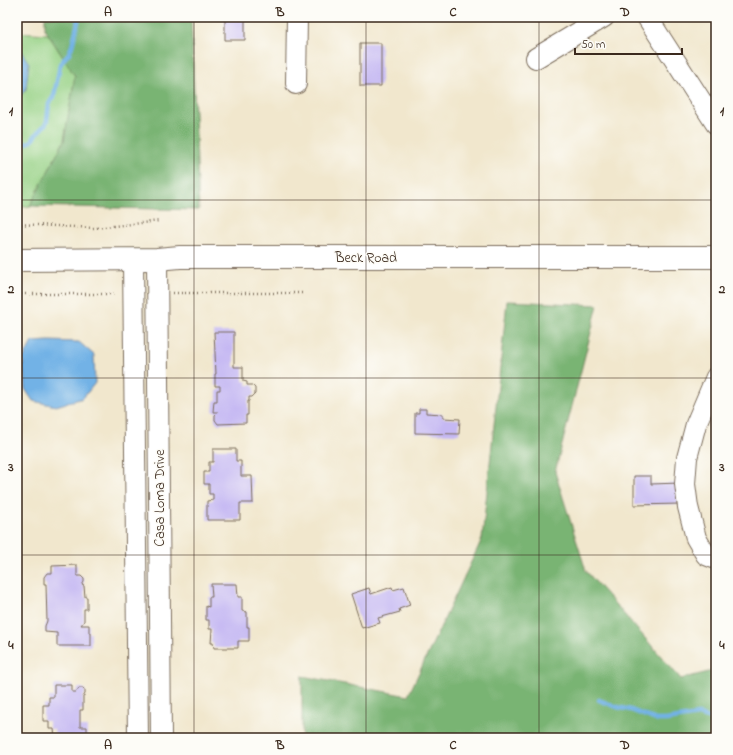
<svg xmlns="http://www.w3.org/2000/svg" width="733" height="755" font-family="'Indie Flower',sans-serif">
  <style>
    .green { fill: #97d286; stroke: #697e52 }
    .forest { fill: #79b473; stroke: #5a6f48 }
    .water { fill: #72b2e6; stroke: #566e82 }
    .lines { fill: none; stroke-linecap: round; stroke-linejoin: round }
    .stream { stroke: #72b2e6; stroke-width: 4.5 }
    .building { fill: #c5b8f3 }
    .minor-casing { stroke: #7b6c5b; stroke-width: 22 }
    .major-casing { stroke: #7b6c5b; stroke-width: 24 }
    .path { stroke: #7b6c5b; stroke-width: 2.5; stroke-dasharray: 1 3; stroke-linecap: butt }
    .minor { stroke: #fff; stroke-width: 20 }
    .major { stroke: #fff; stroke-width: 22 }
    .grid { fill: none; stroke: #3b2a1e; stroke-width: 1; stroke-opacity: 0.55 }
    .labels { text-anchor: middle; stroke-width: 3; stroke-linejoin: round; paint-order: stroke }
    .street-label { font-size: 14px; fill: #3b2a1e; stroke: #fdfcf7 }
    .neatline { fill: none; stroke: #3b2a1e; stroke-width: 1.5 }
    .grid-label { font-size: 13px; text-anchor: middle; font-weight: bold; fill: #3b2a1e }
  </style>
  <rect width="100%" height="100%" fill="#fdfcf7"/>
  <filter id="ink" filterUnits="userSpaceOnUse"><feTurbulence type="fractalNoise" baseFrequency=".025" numOctaves="2"/><feDisplacementMap in="SourceGraphic" scale="8" xChannelSelector="R" yChannelSelector="G"/><feConvolveMatrix kernelMatrix="1 2 1 2 8 2 1 2 1" color-interpolation-filters="sRGB"/></filter>
  <filter id="wash" filterUnits="userSpaceOnUse"><feTurbulence type="fractalNoise" baseFrequency=".012" numOctaves="4" result="noise"/><feDisplacementMap in="SourceGraphic" scale="16" xChannelSelector="R" yChannelSelector="G"/><feGaussianBlur stdDeviation="0.9" result="paint"/><feColorMatrix in="noise" values="0 0 0 0 0 0 0 0 0 0 0 0 0 0 0 0 0 1.4 0 .05"/><feComposite in="paint" operator="in"/></filter>
  <g filter="url(#wash)">
    <rect width="100%" height="100%" fill="#f1e7cd"/>
    <path class="green" d="M17,32L48,34L75,76L64,141L30,206L17,208V100L26,89L20,51H17Z"/>
    <path class="forest" d="M45,17H191L199,210L30,206L64,141L75,76L45,29Z
      M507,301L598,305L555,472L586,571L681,679L716,670V738H302V676L408,696L482,539Z"/>
    <path class="water" d="M20,50L29,63L26,89L17,100V51Z
      M49,341L79,342L94,355L95,383L83,398L56,406L33,401L25,389L23,359L32,342Z"/>
    <g class="lines">
      <path class="stream" d="M17,148L18,147L32,141L36,134L45,125L47,121L49,104L54,96L60,65L64,59L69,53L72,46L78,22V17
        M599,700L617,707L631,710L656,720H666L698,715L716,720"/>
    </g>
    <g id="blocks">
      <path class="building" d="M225,17H245V40H225Z
        M360,43H381V86H360Z
        M214,332H234V367H243V381L247,382V385H252L255,388V394L252,397H249V401H248V415H246V423L218,424L215,420V415L218,412H213L214,401H217V390H220V386H215V374H216Z
        M419,409H426V413L443,414V418L460,419L459,434L415,433V413H419Z
        M213,449H236V461H241V476H252L253,503H240V520H207V501L213,500V494H209V484H204V472H209V462H213Z
        M634,476H651V484L680,483V504L634,505Z
        M77,565V576H81L84,579V582L82,585L84,586L85,597H87V609H84V621L81,625H89V633H91V646H57V633L45,632V626L47,621L46,585V584H44V577L47,573H52V566Z
        M211,584H237L238,597H242V611L247,612V627H249V641H238V648H214L213,643H211L212,629H209V620H206V606L209,607V597H212Z
        M392,587L393,590L404,587L410,605L399,609L400,612L378,618L380,623L362,628L351,594L369,588L371,594Z
        M54,685H72V692H76L79,688H83L85,690V694L83,697V710H80V727H87V737L86,738H55L54,729H49V721H43V705H49V697H54Z"/>
    </g>
  </g>
  <g filter="url(#ink)">
    <use href="#blocks" fill-opacity="0" stroke="#7b6c5b" stroke-width="1"/>
    <g class="lines">
      <g class="minor-casing">
        <path id="minor" d="M647,17L716,124
          M536,58L604,17
          M296,84L297,17
          M133,259L138,738
          M157,259L161,738
          M716,377L696,424L687,458L685,484L688,507L696,538L706,555L716,559"/>
      </g>
      <g class="major-casing">
        <path id="major" d="M17,260L157,259L180,257H716"/>
      </g>
      <path class="path" d="M17,224L95,228L160,221
        M173,293H302
        M17,294H116"/>
      <use href="#minor" class="minor"/>
      <use href="#major" class="major"/>
    </g>
  </g>
  <path class="grid" d="M194,17V738M366,17V738M539,17V738M17,200H716M17,378H716M17,555H716"/>
  <g class="labels">
    <g class="street-label">
      <text x="366" y="262">Beck Road</text>
      <text transform="translate(159 498) rotate(-90)" y="5">Casa Loma Drive</text>
    </g>
  </g>
  <rect width="733" height="755" fill="none" stroke="#fdfcf7" stroke-width="44"/>
  <path d="M575 48v6h107v-6" fill="none" stroke="#3b2a1e" stroke-width="2"/>
  <text x="581" y="48" font-size="12" fill="#3b2a1e" stroke="#fdfcf7" stroke-width="3" paint-order="stroke">50 m</text>
  <rect x="22" y="22" width="689" height="711" class="neatline"/>
  <g class="grid-label">
    <text x="108" y="16">A</text>
    <text x="280" y="16">B</text>
    <text x="453" y="16">C</text>
    <text x="625" y="16">D</text>
    <text x="11" y="115">1</text>
    <text x="722" y="115">1</text>
    <text x="11" y="293">2</text>
    <text x="722" y="293">2</text>
    <text x="11" y="471">3</text>
    <text x="722" y="471">3</text>
    <text x="11" y="649">4</text>
    <text x="722" y="649">4</text>
    <text x="108" y="749">A</text>
    <text x="280" y="749">B</text>
    <text x="453" y="749">C</text>
    <text x="625" y="749">D</text>
  </g>
</svg>
